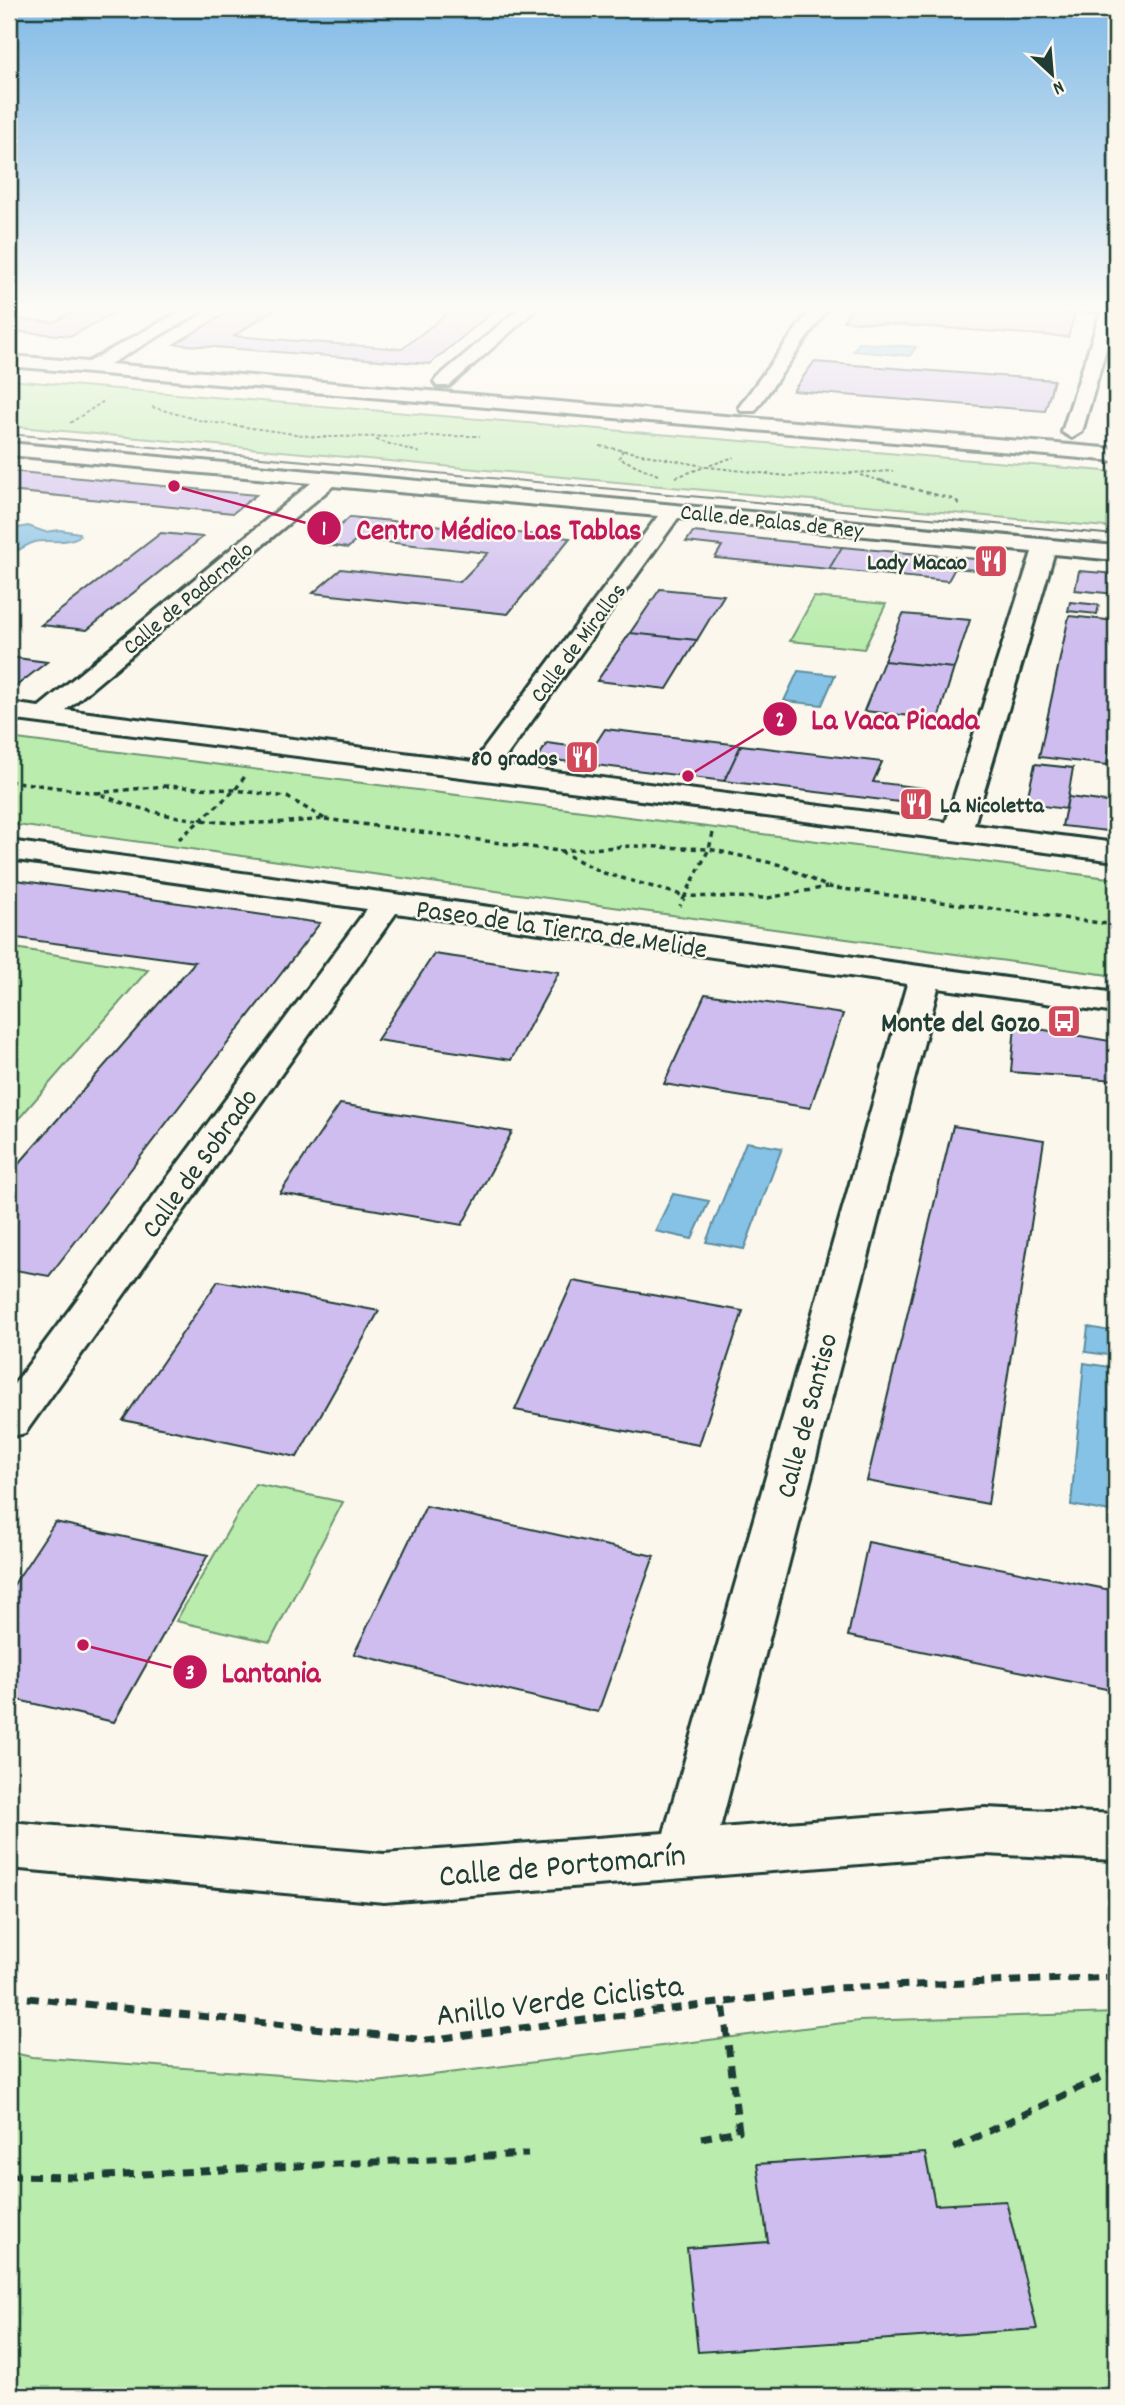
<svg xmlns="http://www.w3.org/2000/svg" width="1125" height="2405" font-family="Dekko,sans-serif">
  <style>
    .green { fill: #b9ecad; stroke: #6c9470; stroke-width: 2 }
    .water { fill: #86c2e6; stroke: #5d8d9f; stroke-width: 2 }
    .building { fill: #cebdee; stroke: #1f3d34; stroke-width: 2 }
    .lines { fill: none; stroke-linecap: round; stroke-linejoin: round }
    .minor-casing { stroke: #1f3d34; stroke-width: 6 }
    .path-far3 { stroke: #1f3d34; stroke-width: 2; stroke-dasharray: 3.5 2.5; stroke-linecap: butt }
    .path-far2 { stroke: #1f3d34; stroke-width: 2.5; stroke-dasharray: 4.5 3.5; stroke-linecap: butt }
    .path-far1 { stroke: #1f3d34; stroke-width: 3.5; stroke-dasharray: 5 4.5; stroke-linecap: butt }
    .path { stroke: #1f3d34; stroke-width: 7; stroke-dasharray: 11 8; stroke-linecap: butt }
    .minor { fill: #fbf7ec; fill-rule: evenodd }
    .tram { stroke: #1f3d34; stroke-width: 2 }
    .labels { text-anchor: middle; stroke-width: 5; stroke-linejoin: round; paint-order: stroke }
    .far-street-label { font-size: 23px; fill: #1f3d34; stroke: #fbf7ec }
    .far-poi-label { font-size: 23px; font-weight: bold; fill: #1f3d34; stroke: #fbf7ec; text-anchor: end }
    .street-label { font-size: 28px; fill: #1f3d34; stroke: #fbf7ec }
    .poi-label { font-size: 28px; font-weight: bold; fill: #1f3d34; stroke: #fbf7ec; text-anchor: end }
    .near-street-label { font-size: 33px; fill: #1f3d34; stroke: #fbf7ec }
    .leader { fill: none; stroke: #c2185b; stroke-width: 2.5 }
    .callout-dot { fill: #c2185b; stroke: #fbf7ec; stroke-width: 2.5 }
    .mark-label { font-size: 21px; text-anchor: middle; font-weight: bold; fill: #fff }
    .callout-label { font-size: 30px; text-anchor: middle; font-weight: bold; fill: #c2185b; stroke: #fbf7ec; stroke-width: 5; stroke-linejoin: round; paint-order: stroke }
  </style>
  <rect width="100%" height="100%" fill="#fbf7ec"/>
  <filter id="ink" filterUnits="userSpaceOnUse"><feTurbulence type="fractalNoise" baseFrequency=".0143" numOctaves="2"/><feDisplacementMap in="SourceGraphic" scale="14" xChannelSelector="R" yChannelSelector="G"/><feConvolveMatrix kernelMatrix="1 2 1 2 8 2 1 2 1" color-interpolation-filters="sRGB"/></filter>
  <g filter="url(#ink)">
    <path class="green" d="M9,380L1116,472V528L9,426Z
      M814,597L886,604L864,649L790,641Z
      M9,738L1116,879V976L9,824Z
      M9,947L148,970L9,1130Z
      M255,1484L343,1502L270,1642L176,1621Z
      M1116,2013V2396H9V2052L32,2057L377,2082L859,2021Z"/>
    <path class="water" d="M859,343L916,347L910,356L853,351Z
      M28,526L45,532L60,530L79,533L80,536C65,545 50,539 35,542C24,545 19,552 9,554V541L16,539L18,535L15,531L18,528Z
      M798,671L835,675L822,705L784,701Z
      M746,1142L782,1148L744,1249L706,1242Z
      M673,1194L709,1201L692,1239L655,1231Z
      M1088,1327L1116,1332V1356L1085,1352Z
      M1084,1363L1116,1368V1513L1071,1505Z"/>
    <path class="building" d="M86,305H128L72,336L9,331V319L54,322Z
      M239,305H281L234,336L402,349L458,305H501L430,364L175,344Z
      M855,305H952L1075,314L1068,337L843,321Z
      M814,362L1054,380L1045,411L793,391Z
      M9,471L256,495L233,513L9,491Z
      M350,517L570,538L508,614L313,593L341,569L460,582L488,553L358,539L348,548L320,544Z
      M693,532L842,547L829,569L715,558L722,546L686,542Z
      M161,533L203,537L87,630L41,625Z
      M842,547L997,561L995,572L955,568L948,581L829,569Z
      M1079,571L1116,574V594L1075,590Z
      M660,589L724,595L697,640L630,633Z
      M1070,602L1099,605L1097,614L1068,611Z
      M903,614L970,620L954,668L884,661Z
      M1069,616L1116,621V698L1107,765L1039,757Z
      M630,633L697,640L667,689L597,681Z
      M9,657L47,662L15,687L9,686Z
      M884,661L954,668L938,719L864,711Z
      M605,729L741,745L724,781L538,758L547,743L592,749Z
      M741,745L882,762L873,782L923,788L916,804L724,781Z
      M1035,764L1073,768L1066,809L1026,804Z
      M1068,797L1116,803V832L1062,826Z
      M9,879L320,923L49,1276L9,1269V1175L195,962L9,937Z
      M434,954L559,972L511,1060L377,1040Z
      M705,994L843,1014L810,1108L664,1084Z
      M1015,1025L1116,1042V1080L1011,1072Z
      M340,1104L512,1132L462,1225L280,1193Z
      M953,1126L1044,1140L988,1504L867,1481Z
      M218,1281L379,1311L297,1457L123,1420Z
      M573,1281L743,1311L699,1445L515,1410Z
      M426,1506L654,1556L598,1712L354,1654Z
      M55,1522L208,1555L114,1722L9,1698V1592Z
      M868,1542L1116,1591V1691L848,1636Z
      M925,2153L935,2205L1006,2201L1037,2329L698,2352L687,2248L768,2242L757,2164Z"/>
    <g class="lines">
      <g class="minor-casing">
        <path id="minor" d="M192,305H213L110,364L1116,449V461L9,366V356L88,362Z
          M523,305H541L449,386H437L434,382L437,378Z
          M814,305H830L755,411H741L739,407Z
          M1069,305H1116V314L1082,432L1072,438L1062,432L1101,312L1077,310Z
          M9,443L1116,546V560L1054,554L974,825L1116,843V861L9,719V703L39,707L311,483L9,455ZM333,486L658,516L474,762L66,710ZM678,518L1032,552L946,822L500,765Z
          M9,841L1116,993V1013L938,988L720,1828L985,1808L1116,1814V1860L985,1854L384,1902L9,1868V1822L384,1854L664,1833L907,984L396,913L25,1433L9,1437V1391L367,909L9,859Z"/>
      </g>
      <path class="path-far3" d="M152,407L202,421L316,437L480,436
        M70,423L104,401
        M376,440L421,453
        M600,446L708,467L787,476L893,471
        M623,450L619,458L658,475
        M860,475L886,482
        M676,477L734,457"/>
      <path class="path-far2" d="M879,480L956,500L960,506"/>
      <path class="path-far1" d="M9,781L97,793
        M164,786L235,790L287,797L325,819C245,827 172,825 97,793Z
        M325,819L559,851L604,873L685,896L680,906
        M713,833L709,849L685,896L768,898L827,887
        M179,839L235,790L246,775
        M559,851L632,846L709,849L781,865L828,887L1116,925"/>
      <path class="path" d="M9,1996L427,2040L836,1988L1116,1977
        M701,2138L739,2131L723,2003
        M954,2148L1116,2070
        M9,2176L86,2177L528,2154"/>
      <use href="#minor" class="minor"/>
      <path class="tram" d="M9,434L1116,535"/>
    </g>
  </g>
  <linearGradient id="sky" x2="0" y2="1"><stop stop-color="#81bae7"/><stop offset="0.48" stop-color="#fdfbf6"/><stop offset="1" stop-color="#fdfbf6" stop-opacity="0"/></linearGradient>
  <rect width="1125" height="642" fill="url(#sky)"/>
  <defs>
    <g id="restaurant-square" transform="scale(1.75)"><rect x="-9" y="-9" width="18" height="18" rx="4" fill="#d1495b" stroke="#fbf7ec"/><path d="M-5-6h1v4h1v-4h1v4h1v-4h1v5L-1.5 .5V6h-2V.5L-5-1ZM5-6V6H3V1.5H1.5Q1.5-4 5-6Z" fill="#fff"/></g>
    <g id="bus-square" transform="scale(1.75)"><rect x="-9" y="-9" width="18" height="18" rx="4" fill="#d1495b" stroke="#fbf7ec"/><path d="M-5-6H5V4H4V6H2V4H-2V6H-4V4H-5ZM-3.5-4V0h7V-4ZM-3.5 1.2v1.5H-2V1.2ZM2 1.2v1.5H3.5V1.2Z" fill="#fff"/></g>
  </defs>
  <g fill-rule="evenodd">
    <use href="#restaurant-square" x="991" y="561"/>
    <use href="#restaurant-square" x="582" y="757"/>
    <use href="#restaurant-square" x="916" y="804"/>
    <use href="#bus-square" x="1064" y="1021"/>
  </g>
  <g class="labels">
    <g class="far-street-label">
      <text transform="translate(772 520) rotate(6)" y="8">Calle de Palas de Rey</text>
      <text transform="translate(187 597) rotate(-40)" y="8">Calle de Padornelo</text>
      <text transform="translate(577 642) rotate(-53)" y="8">Calle de Mirallos</text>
    </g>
    <g class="far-poi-label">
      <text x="967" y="569">Lady Macao</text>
      <text x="558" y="765">80 grados</text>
      <text x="940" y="812" text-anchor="start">La Nicoletta</text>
    </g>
    <g class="street-label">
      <text transform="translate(562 927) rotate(8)" y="10">Paseo de la Tierra de Melide</text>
      <text transform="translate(198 1162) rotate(-54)" y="10">Calle de Sobrado</text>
      <text transform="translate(805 1415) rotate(-75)" y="10">Calle de Santiso</text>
    </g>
    <g class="poi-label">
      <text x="1040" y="1031">Monte del Gozo</text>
    </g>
    <g class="near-street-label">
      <text transform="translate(562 1863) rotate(-5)" y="12">Calle de Portomarín</text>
      <text transform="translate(559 1998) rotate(-7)" y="12">Anillo Verde Ciclista</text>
    </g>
  </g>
  <path class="leader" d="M174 486L324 528M688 776L780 719M83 1645L190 1672"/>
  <g class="callout-dot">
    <circle cx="174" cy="486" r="7"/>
    <circle cx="688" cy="776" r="7"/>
    <circle cx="83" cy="1645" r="7"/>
    <circle cx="324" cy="528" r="18"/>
    <circle cx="780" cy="719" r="18"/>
    <circle cx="190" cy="1672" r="18"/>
  </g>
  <g class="mark-label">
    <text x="324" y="535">1</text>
    <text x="780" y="726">2</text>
    <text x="190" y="1679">3</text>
  </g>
  <g class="callout-label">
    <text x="499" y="539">Centro Médico Las Tablas</text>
    <text x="895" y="729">La Vaca Picada</text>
    <text x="271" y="1682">Lantania</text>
  </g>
  <rect width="1125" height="2405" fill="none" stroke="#fbf7ec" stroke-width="35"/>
  <rect x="18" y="18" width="1090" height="2370" fill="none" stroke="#1f3d34" stroke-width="2.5" filter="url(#ink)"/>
  <g transform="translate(1052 74) rotate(154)" stroke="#fbf7ec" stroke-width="5" paint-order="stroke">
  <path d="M0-5L12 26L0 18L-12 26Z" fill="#1f3d34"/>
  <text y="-10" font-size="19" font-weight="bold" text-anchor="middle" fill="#1f3d34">N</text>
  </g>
</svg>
